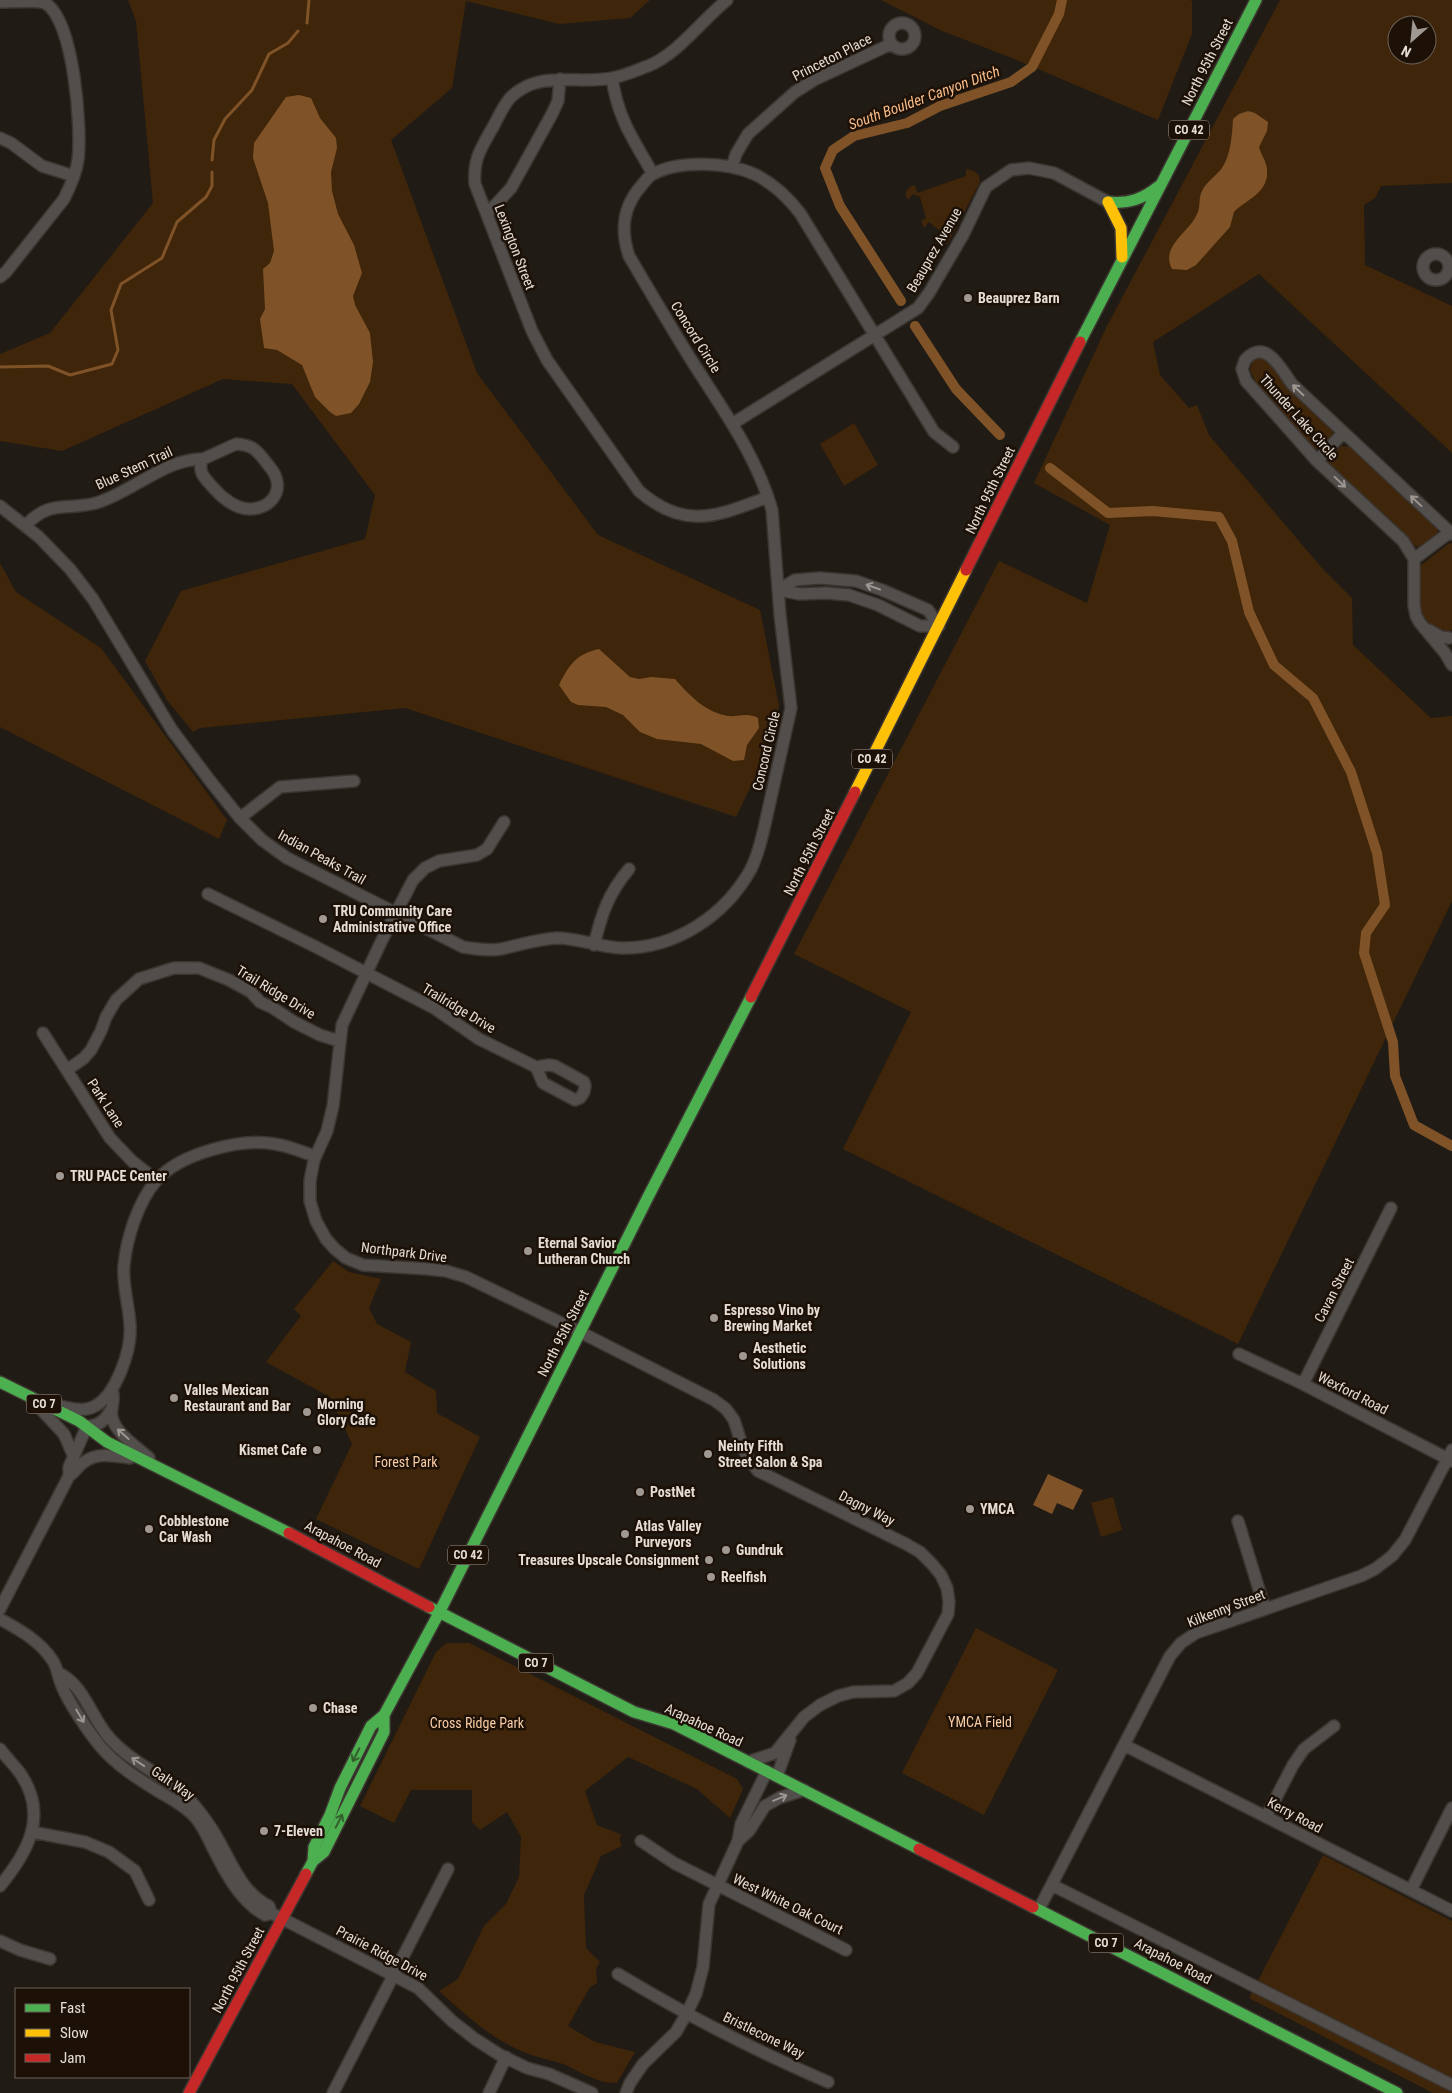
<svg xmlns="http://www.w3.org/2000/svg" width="1452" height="2093" font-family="'Roboto Condensed',sans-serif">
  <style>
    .green { fill: #3f250a; fill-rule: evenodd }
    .water { fill: #7f5327 }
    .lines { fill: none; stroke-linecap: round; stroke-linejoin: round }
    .stream { stroke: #7f5327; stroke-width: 3 }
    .canal { stroke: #7f5327; stroke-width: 10 }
    .street-casing { stroke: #3c3631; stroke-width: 14 }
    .fast-casing { stroke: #3c3631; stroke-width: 14 }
    .slow-casing { stroke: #3c3631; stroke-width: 14 }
    .jam-casing { stroke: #3c3631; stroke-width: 14 }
    .street { stroke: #524e4c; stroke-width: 11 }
    .fast { stroke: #4caf50; stroke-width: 11 }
    .slow { stroke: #ffc107; stroke-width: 11 }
    .jam { stroke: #c62828; stroke-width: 11 }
    .oneway { stroke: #9c9590 }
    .oneway2 { stroke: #34602c }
    .poi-dot { fill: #a09892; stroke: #1d1107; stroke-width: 2 }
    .labels { text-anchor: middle; stroke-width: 5; stroke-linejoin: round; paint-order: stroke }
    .shield { fill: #1d1107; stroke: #a99f97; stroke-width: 1 }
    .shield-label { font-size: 12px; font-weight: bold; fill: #e5dcd5 }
    .street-label { font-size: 14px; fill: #e5dcd5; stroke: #1d1107 }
    .poi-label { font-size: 14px; font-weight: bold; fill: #e5dcd5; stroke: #1d1107; text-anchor: start }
    .park-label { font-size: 14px; fill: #f8cca5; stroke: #1d1107 }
    .water-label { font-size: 15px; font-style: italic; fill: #f7bc88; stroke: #1d1107 }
  </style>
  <rect width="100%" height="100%" fill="#211b15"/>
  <path class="green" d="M128,0H650L630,18L559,24L466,1L452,88L391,140L477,373L598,535L760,610L779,706L775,737L736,817L405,708L200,728L193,732L167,700L145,661L181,591L365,539L375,495L292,384L223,379L62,451L0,441V354L50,333L153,203L136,21Z
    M881,0H1190L1192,1V34L1158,120L1012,58L942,31Z
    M1280,0H1452V183L1381,186L1375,198L1364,205L1365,265L1452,306V453L1259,274L1153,342L1160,375L1189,408L1197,405L1209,435L1321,567L1352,598L1353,645L1431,718L1452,716V901L1238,1344L843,1149L911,1012L794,954L999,561L1087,603L1110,525L1034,483L1106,328ZM1397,25H1427V55H1397Z
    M966,169L974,171L979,175L980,182L948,243L942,245L938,241L941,232L929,222L924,228L921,221L926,218L920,197L913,194L908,200C903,193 907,187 915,185L917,193L966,176Z
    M1258,358H1265L1270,361L1331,427L1333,435L1329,442L1317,449L1309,446L1260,391L1250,370L1252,362Z
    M854,423L878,465L844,486L820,444Z
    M1341,446L1352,447L1436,525L1438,533C1432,543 1424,550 1412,545L1331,469L1328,463L1330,457Z
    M1452,543V630L1446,634L1439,635L1423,619L1420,611L1417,572L1420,566L1448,544Z
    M0,563L16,592L101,648L227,820L219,839L0,727Z
    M333,1261L349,1272L381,1279L369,1308L377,1324L411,1342L405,1372L436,1391L437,1413L480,1437L419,1569L316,1519L352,1444L330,1397L266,1362L301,1316L294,1309Z
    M1113,1497L1122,1530L1101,1537L1091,1503Z
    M976,1628L1058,1670L984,1815L902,1773Z
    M447,1643H469L737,1779L743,1789L730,1818L697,1789L628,1757L585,1791L597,1825L622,1835L619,1839L622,1846L601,1856L584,1895L586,1948L600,1962L596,1969L597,1983L590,1987L568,2026L595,2042L635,2052L617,2083C598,2084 581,2072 563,2064C549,2059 533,2057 519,2050C488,2036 465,2014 439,1991L458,1979L484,1926L506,1904L519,1877L521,1837L507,1812L480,1830L472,1822V1790H411L394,1823L360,1806L436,1652Z
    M1323,1855L1452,1921V2093H1433L1249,1998Z"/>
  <path class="water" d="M299,95L311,98L320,118L336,138L337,148L331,172L332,191L338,214L354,245L362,273L353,296L355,305L370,333L373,362L370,382L359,404L351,413L336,416L330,412L315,397L302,365L277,350L264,348L260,319L265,309L263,269L270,263L274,251L268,203L253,158L254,143L286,97Z
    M1248,111L1255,113L1268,122L1267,131L1259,147C1261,155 1267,162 1267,170C1269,193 1247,199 1234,212L1230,227L1196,265L1187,270L1172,269C1160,246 1189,233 1197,214C1201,206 1198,199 1202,191C1206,182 1216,176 1222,168C1231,154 1232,135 1233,119L1239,114Z
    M599,649L630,677L639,679L651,677L675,679C690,696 705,712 728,716C739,717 748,712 758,718L759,728L747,745L744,760L733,761L701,744L657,739L640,732L623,715L606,707L578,705L571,702L559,685C569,665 576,654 599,649Z
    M1048,1474L1083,1490L1073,1510L1057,1503L1052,1514L1033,1505Z"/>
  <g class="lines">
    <path class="stream" d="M307,23L309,0
      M212,160L214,140L225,119L252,90L269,54L288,43L298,31
      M0,367L48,366L70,375L112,364L118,350L111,310L121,284L162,258L177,222L206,197L212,186V172"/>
    <path class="canal" d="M901,301L840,206L825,168L833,150L854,136L907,123L940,106L1011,82L1032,67L1059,14L1062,0
      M915,326L956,389L1000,435
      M1050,468L1108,513L1153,511L1219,517L1232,541L1249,612L1274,665L1313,698L1351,772L1377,853L1385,905L1366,933L1364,953L1393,1042L1395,1076L1414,1125L1452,1146"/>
    <g class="street-casing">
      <path id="street" d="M727,0C702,20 678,54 648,66C637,70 624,76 612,78C577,85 538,69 510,98C503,106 498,118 493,127C481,148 473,159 475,184L532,331L547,360L639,491C685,531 717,516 768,497
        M0,2C11,2 37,0 45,3C74,19 82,129 78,160C76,174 70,187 64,199L6,272L0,277
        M889 36a13 13 0 1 1 26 0a13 13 0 1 1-26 0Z
        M612,78C618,119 633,139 653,174
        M0,138L11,143L42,166L74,176
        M732,167L736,154L748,134L795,92L814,80L891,44
        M487,214L511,188L552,114L558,101L560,79
        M1423 267a13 13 0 1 1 26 0a13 13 0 1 1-26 0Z
        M732,424L918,308L929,293L963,235L986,187L1011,170L1029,168L1054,173L1108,202
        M236,444C255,445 258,452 269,466C291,491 266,516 239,507C226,502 218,493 209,483C202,475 198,470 203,459Z
        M1317,461L1343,433
        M0,506L39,537L70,569L93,599L172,730L211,782L240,818L262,840L287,858L463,947C476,949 488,951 501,949C520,945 537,939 557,938C578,938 599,947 621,948C675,949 725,916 751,869C757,857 760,845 763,833L791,708L780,615L772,510C756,454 721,407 690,358C669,324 649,290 629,256C620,229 623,206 642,185C645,181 649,176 653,174C679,160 727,162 754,174C773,183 787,196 800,213L934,432L953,447
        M25,526C50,499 65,511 96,503C131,493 166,458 203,459
        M1452,534L1292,384C1281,369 1266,337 1245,360L1242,369L1246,381L1317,461L1403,541L1414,559V605L1416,616L1420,623L1445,653L1452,665
        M1414,559L1450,532
        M779,590L795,580L820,578L856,581L882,590L928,610L939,626
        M779,590L799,594L826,593L849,595L878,605L920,626H939
        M1429,630L1441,637L1449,638
        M240,818L280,787L354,781
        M504,822L487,849L477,855L439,861L425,868L413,880L382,940L342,1025L333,1106L327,1131L314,1160L310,1181V1201L316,1221L326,1239L335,1249L346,1258L363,1265L428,1269L446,1271L466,1277L580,1332L714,1400L726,1409L734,1420L743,1448L748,1458L758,1471L906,1544L920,1552L932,1564L941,1575L947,1588L949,1602L948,1614L917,1673L908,1683L894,1691L853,1692L838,1696L820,1705L804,1717L775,1753L748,1762
        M208,894L316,947L434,1008L479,1039L536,1067
        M594,945C602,913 608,894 629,869
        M43,1033L110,1138L132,1161L156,1180
        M549,1065L555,1066L584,1082L585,1086L584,1092L580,1098L575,1100L543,1083L536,1067Z
        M67,1070L84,1058L91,1050L101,1031L106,1017L116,1000L139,979L174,968H199L229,980L251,992L260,1002L273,1008L294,1022L320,1035L339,1041
        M1239,1354L1303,1384L1452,1461
        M1303,1384L1391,1208
        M112,1390C116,1399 110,1408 112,1417C115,1433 137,1447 149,1458
        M35,1403L64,1434L74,1457
        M59,1406C70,1408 83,1412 93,1407C116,1397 132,1349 130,1325C129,1305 122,1284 124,1265C127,1237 138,1202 156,1181C180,1153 241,1138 275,1144C289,1146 302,1152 315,1156
        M69,1476V1467L87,1426C99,1427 107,1418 112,1408
        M1238,1521L1265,1609
        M0,1609L69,1476C75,1472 78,1466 84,1462C98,1452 114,1456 130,1458
        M0,1619C20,1630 40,1641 53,1661C58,1669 58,1678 62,1686C68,1702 90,1734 101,1747C117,1766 140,1780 161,1793C173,1800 186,1807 195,1817C204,1827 208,1839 214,1850C226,1874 241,1902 265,1915L271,1913L418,1988L452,2021L475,2039L500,2055L527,2068L549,2074L592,2093
        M59,1673C84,1686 90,1714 107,1735C131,1765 171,1776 195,1806C204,1817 212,1828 219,1841C232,1864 243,1894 269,1906L271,1913
        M1124,1745L1452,1911
        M0,1749C6,1757 14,1765 20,1773C49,1815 28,1852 0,1886
        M777,1776L790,1740
        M1266,1817L1293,1765L1304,1749L1334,1726
        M32,1832L85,1842L109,1852L135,1871L149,1900
        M641,1841L674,1863L846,1950
        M738,1841L749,1831L765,1806L779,1798L804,1790
        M1052,1885L1452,2085
        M1411,1890L1452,1808
        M1039,1909L1170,1656L1181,1643L1196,1633L1361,1576L1375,1569L1392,1556L1405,1540L1452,1450
        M0,1941L20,1950L50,1959
        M618,1974C686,2015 756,2051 828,2082
        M333,2093L448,1869
        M489,2093L506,2057
        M626,2093L630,2083L643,2064L676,2032L687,2013L696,1994L703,1967L709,1904L738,1841L741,1824L767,1771"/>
    </g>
    <g class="fast-casing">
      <path id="fast" d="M1108,202C1129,204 1143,199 1159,186
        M1080,342L1256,0
        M0,1382L79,1421L107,1442L289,1533
        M429,1607L634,1712L674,1724L919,1849
        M439,1613L648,1197L751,997
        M313,1861L314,1847L330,1815L340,1788L371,1726L384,1715L439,1613
        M306,1874L313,1861L324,1852L384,1732V1715
        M1033,1907L1397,2093"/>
    </g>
    <g class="slow-casing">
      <path id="slow" d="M1108,202L1121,228L1122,257
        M855,792L966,570"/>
    </g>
    <g class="jam-casing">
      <path id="jam" d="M966,570L1080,342
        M751,997L855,792
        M289,1533L429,1607
        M919,1849L1033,1907
        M189,2093L306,1874"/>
    </g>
    <use href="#street" class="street"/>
    <use href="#fast" class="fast"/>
    <use href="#slow" class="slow"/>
    <use href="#jam" class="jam"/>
  </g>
  <defs><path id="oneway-shaft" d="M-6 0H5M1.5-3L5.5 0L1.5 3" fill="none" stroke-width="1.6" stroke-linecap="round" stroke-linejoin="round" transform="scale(1.25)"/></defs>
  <g class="oneway">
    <use href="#oneway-shaft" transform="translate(1298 390) rotate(-136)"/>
    <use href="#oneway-shaft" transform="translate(1340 482) rotate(43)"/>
    <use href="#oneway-shaft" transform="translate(1416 501) rotate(-137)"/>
    <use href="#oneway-shaft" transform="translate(873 587) rotate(-161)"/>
    <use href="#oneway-shaft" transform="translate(123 1434) rotate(-138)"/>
    <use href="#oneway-shaft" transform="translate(80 1716) rotate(59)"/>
    <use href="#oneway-shaft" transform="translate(138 1762) rotate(-146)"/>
    <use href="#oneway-shaft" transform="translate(780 1798) rotate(-23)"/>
  </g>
  <g class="oneway2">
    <use href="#oneway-shaft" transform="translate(356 1755) rotate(117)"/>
    <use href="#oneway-shaft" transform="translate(339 1821) rotate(-63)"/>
  </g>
  <g class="poi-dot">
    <circle cx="968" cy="298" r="5"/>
    <circle cx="323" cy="919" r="5"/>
    <circle cx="60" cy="1176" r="5"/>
    <circle cx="528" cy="1251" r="5"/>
    <circle cx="714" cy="1318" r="5"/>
    <circle cx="743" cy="1356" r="5"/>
    <circle cx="174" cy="1398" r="5"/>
    <circle cx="307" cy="1412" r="5"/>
    <circle cx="317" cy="1450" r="5"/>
    <circle cx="708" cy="1454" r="5"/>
    <circle cx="640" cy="1492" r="5"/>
    <circle cx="970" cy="1509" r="5"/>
    <circle cx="149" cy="1529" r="5"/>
    <circle cx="625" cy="1534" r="5"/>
    <circle cx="726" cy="1550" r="5"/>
    <circle cx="709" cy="1560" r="5"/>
    <circle cx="711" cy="1577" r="5"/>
    <circle cx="313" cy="1708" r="5"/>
    <circle cx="264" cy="1831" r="5"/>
  </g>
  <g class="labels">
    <g class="shield">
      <rect x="1169" y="120.5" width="40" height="19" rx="4"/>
      <rect x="852" y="749.5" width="40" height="19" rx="4"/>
      <rect x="26.5" y="1394.5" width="35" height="19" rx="4"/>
      <rect x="448" y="1545.5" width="40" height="19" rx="4"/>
      <rect x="518.5" y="1653.5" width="35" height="19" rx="4"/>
      <rect x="1088.5" y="1933.5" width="35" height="19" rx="4"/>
    </g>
    <g class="shield-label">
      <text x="1189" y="134">CO 42</text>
      <text x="872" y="763">CO 42</text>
      <text x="44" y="1408">CO 7</text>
      <text x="468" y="1559">CO 42</text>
      <text x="536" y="1667">CO 7</text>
      <text x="1106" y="1947">CO 7</text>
    </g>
    <g class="street-label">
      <text transform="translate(832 57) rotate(-27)" y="5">Princeton Place</text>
      <text transform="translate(1207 62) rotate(-63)" y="5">North 95th Street</text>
      <text transform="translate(515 247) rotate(69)" y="5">Lexington Street</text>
      <text transform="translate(934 250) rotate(-60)" y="5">Beauprez Avenue</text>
      <text transform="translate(696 337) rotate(58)" y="5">Concord Circle</text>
      <text transform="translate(1299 417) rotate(48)" y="5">Thunder Lake Circle</text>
      <text transform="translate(134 468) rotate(-25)" y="5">Blue Stem Trail</text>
      <text transform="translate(990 490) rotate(-64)" y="5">North 95th Street</text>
      <text transform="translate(766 751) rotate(-77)" y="5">Concord Circle</text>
      <text transform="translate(809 852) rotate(-63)" y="5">North 95th Street</text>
      <text transform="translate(322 857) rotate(29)" y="5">Indian Peaks Trail</text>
      <text transform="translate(276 992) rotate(31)" y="5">Trail Ridge Drive</text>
      <text transform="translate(459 1008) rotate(31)" y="5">Trailridge Drive</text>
      <text transform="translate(106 1103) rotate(57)" y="5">Park Lane</text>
      <text transform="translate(404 1252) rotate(7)" y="5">Northpark Drive</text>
      <text transform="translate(1334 1290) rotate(-63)" y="5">Cavan Street</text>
      <text transform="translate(563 1333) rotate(-63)" y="5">North 95th Street</text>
      <text transform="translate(1353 1393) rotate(27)" y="5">Wexford Road</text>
      <text transform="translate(867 1508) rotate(27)" y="5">Dagny Way</text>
      <text transform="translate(343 1544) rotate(28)" y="5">Arapahoe Road</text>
      <text transform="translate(1226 1608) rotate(-21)" y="5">Kilkenny Street</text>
      <text transform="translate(704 1725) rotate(25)" y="5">Arapahoe Road</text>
      <text transform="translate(173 1783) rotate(34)" y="5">Galt Way</text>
      <text transform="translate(1295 1815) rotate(28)" y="5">Kerry Road</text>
      <text transform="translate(788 1904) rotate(26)" y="5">West White Oak Court</text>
      <text transform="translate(382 1953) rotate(28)" y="5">Prairie Ridge Drive</text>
      <text transform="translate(1173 1961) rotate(27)" y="5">Arapahoe Road</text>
      <text transform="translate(238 1970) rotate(-62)" y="5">North 95th Street</text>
      <text transform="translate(764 2035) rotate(26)" y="5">Bristlecone Way</text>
    </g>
    <g class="poi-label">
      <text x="978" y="303">Beauprez Barn</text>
      <text x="333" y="916">TRU Community Care<tspan x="333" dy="16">Administrative Office</tspan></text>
      <text x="70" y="1181">TRU PACE Center</text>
      <text x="538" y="1248">Eternal Savior<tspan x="538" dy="16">Lutheran Church</tspan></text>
      <text x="724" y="1315">Espresso Vino by<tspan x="724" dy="16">Brewing Market</tspan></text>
      <text x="753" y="1353">Aesthetic<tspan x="753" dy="16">Solutions</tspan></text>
      <text x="184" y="1395">Valles Mexican<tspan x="184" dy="16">Restaurant and Bar</tspan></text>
      <text x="317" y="1409">Morning<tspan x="317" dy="16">Glory Cafe</tspan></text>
      <text x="718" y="1451">Neinty Fifth<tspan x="718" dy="16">Street Salon &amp; Spa</tspan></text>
      <text x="307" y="1455" text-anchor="end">Kismet Cafe</text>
      <text x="650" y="1497">PostNet</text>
      <text x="980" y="1514">YMCA</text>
      <text x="159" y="1526">Cobblestone<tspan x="159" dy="16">Car Wash</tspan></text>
      <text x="635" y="1531">Atlas Valley<tspan x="635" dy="16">Purveyors</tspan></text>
      <text x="736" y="1555">Gundruk</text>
      <text x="699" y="1565" text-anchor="end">Treasures Upscale Consignment</text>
      <text x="721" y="1582">Reelfish</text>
      <text x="323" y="1713">Chase</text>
      <text x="274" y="1836">7-Eleven</text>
    </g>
    <g class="park-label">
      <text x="406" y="1467">Forest Park</text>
      <text x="980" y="1727">YMCA Field</text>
      <text x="477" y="1728">Cross Ridge Park</text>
    </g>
    <g class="water-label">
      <text transform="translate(924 98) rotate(-20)" y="5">South Boulder Canyon Ditch</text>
    </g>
  </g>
  <rect x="15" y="1988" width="175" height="90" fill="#1d1107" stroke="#6d6259"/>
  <rect x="25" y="2004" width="25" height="8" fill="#4caf50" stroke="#6d6259"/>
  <text x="60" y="2013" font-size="15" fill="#e5dcd5">Fast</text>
  <rect x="25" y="2029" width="25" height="8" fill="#ffc107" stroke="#6d6259"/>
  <text x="60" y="2038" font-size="15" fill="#e5dcd5">Slow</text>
  <rect x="25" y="2054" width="25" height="8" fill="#c62828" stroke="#6d6259"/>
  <text x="60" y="2063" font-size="15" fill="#e5dcd5">Jam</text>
  <g transform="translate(1412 40) rotate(207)"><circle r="24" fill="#1d1107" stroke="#6d6259"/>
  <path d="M0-4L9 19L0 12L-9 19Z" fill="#a09892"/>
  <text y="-8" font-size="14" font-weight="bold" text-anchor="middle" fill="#e5dcd5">N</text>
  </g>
</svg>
